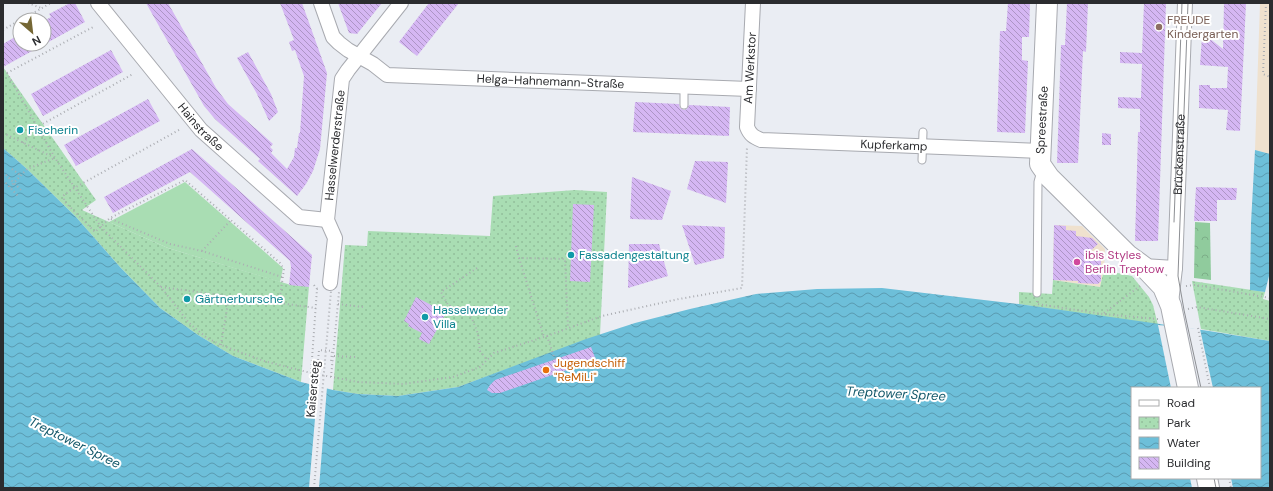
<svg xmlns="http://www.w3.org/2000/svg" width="1273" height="491" font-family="'DM Sans',sans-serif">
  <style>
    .commercial { fill: #efe1ce }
    .grass { fill: #a9ddb3 }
    .forest { fill: url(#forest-crowns) }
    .park { fill: url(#park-dots) }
    .water { fill: url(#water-waves); fill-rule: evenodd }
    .pier { fill: #eaedf3 }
    .building { fill: url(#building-back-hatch) }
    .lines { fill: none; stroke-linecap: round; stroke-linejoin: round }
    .lane-casing { stroke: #a8aab0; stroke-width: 9 }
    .street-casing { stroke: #a8aab0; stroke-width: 16 }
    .secondary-casing { stroke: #a8aab0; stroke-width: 22 }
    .path { stroke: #abadb2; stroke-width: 2; stroke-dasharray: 1 3; stroke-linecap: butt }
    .lane { stroke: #fff; stroke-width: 7 }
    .street { stroke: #fff; stroke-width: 14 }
    .secondary { stroke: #fff; stroke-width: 20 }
    .tram { stroke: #8d8f93; stroke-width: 1 }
    .path-bridge { stroke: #abadb2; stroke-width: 2; stroke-dasharray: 1 3; stroke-linecap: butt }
    .education-dot { fill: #8d6e63; stroke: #fff; stroke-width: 1.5 }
    .culture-dot { fill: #0f9aa8; stroke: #fff; stroke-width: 1.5 }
    .hotel-dot { fill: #d1479c; stroke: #fff; stroke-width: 1.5 }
    .food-dot { fill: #e8710a; stroke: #fff; stroke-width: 1.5 }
    .labels { text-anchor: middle; stroke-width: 4; stroke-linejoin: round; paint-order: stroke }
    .education-label { font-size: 12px; fill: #785e54; stroke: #fff; text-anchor: start }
    .street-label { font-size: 12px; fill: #2b2c2f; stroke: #fff }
    .culture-label { font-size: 12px; fill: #0d838f; stroke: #fff; text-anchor: start }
    .hotel-label { font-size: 12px; fill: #b23c85; stroke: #fff; text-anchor: start }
    .food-label { font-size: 12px; fill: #c56008; stroke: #fff; text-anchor: start }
    .water-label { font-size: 13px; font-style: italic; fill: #14596b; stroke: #fff }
  </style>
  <defs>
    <pattern id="forest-crowns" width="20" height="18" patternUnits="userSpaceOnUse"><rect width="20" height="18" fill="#90cb9d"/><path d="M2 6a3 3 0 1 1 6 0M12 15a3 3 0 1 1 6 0" fill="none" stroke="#7cae88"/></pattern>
    <pattern id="park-dots" width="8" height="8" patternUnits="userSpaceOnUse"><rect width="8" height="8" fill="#a9ddb3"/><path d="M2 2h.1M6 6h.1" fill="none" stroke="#92be9a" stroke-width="1.8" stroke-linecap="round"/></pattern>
    <pattern id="water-waves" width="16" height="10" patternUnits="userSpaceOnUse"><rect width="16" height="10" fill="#6dbfd9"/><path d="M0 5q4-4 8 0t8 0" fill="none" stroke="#5a9bb0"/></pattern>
    <pattern id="building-back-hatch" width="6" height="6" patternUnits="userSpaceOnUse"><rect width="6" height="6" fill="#d5b7f3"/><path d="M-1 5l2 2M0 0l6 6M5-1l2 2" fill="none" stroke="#ad95c5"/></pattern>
  </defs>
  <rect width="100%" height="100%" fill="#eaedf3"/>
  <path class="commercial" d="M1260,3H1270V154L1255,150Z
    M1054,225L1082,226L1105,249L1104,270L1100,287L1053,280Z"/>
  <path class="grass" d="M185,182L283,268L280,282L168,248L109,222Z"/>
  <path class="forest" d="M1195,222L1210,223L1211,280L1194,278Z"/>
  <path class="park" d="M3,67L96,200L82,210L168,248L291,285L309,286L301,382L233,356L198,335L160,308L120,267L76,217L27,169L3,148Z
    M575,190L607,192L600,335L458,387L398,396L358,394L333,390L345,245L367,246L368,231L490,236L493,196Z
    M1104,270L1132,276L1149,297L1153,305L1158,325L1019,304V292L1052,294L1053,280L1100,287Z
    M1192,281L1265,292L1263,299L1270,301V341L1201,329Z"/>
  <path class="water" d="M3,148L27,169L76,217L120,267L160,308L198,335L233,356L301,382L333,390L358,394L398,396L458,387L586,339L635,323L690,309L756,294L817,289L882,288L1019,304L1209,331L1270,341V488H3ZM1132,388H1260V478H1132Z
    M1255,150L1270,154V272L1265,292L1250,290L1251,223Z"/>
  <path class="pier" d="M1158,325L1200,329L1213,388H1171Z
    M318,384L327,387L319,488H309Z
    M1190,478H1231L1233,488H1192Z"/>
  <path class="building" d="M70,3H75L85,22L3,67V44L20,34V44H44V21L51,17L49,14Z
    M146,3H168L216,88L228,104L273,144L270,147L273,150L271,153L287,169L294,157L295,148H297L299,133H300L304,76L295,50L292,51L289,42L294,40L280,3H302L327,73L320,149L313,171L306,184L297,196L258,161L260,159L215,119L204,106Z
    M338,3H382L357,34L349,33Z
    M429,3H459L417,56L399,42Z
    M1008,3H1030L1029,37H1022V60L1028,61L1025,133L997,132L1000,31H1006Z
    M1067,3H1088L1086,52L1083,51L1078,163H1057L1061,45H1065Z
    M1144,3H1166L1158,241H1135L1138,132H1140V109L1118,108V97L1141,98L1142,64L1120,63V52L1142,53Z
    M1224,3H1246L1240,131L1226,130L1228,110L1199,108V85H1210V88H1227L1228,67L1200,65L1202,37L1209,38L1223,49Z
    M111,50L123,72L43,116L31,94Z
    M248,52L271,94L278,112L269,121L257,94L237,58Z
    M148,99L160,121L76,166L64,145Z
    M635,102L679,104L680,108L684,110L687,109L689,105L730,107L729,136L633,132Z
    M1102,133L1111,134V145H1102Z
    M192,149L312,255L309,287L289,285L291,267L290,261L190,172L113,213L104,197Z
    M695,161L728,162L726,203L687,189Z
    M632,177L671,191L662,220L630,219Z
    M1196,187L1237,188L1236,200H1217V221H1194Z
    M573,204L594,205L590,282L570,281Z
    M682,225L725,227L724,258L695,265Z
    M1054,225L1066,226V230L1076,231V236L1092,238L1098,244L1087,254H1101V281L1098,284L1078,283V281L1053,280Z
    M629,244H659L668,276L628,288Z
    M416,297L433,306L439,305L441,310L446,313L429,344L419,339L422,333L408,326L409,324L404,321Z
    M591,347L596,360L500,393H492L487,390L490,385L495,380Z"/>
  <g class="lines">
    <g class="lane-casing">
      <path id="lane" d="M684,105V86
        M922,160L923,132
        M1037,293L1038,182L1041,171"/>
    </g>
    <g class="street-casing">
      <g id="street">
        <path id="s1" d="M98,3L201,130L299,217L327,220"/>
        <path id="s2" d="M321,3L333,37L339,43L348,50L373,64L387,75L749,89"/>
        <path id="s3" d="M753,3L747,127C750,135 754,137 761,140L1041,151"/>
        <path d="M1143,266L1175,268"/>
        <path id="s4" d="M330,283L335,238L327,220L342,79L348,70L401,3"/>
        <path id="s5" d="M1171,303L1175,268L1185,3"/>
      </g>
    </g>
    <g class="secondary-casing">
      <path id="secondary" d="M1047,3L1040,164L1049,177L1128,255L1143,266L1163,287L1171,306L1188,388
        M1207,478L1209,488"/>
    </g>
    <path class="path" d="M28,3L41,8
      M1266,3L1263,74L1270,77
      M21,20L51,3
      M3,30L20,20
      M3,72L7,73L55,158L27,169L10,187
      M7,73L95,26
      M179,130L74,188L64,195V201L95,232L110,218L185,180L280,263L284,269L279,303
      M3,133L55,158L101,227L161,287L189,323L207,338L221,345L264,361L311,373L358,382L403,384L453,377L480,367L494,353L547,336L602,316L679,299L742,288L747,147
      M23,143L37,127L133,74
      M12,169L20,175
      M6,175L22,191
      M3,180L18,196
      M111,219L170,244L202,251L282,277
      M516,246L519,258L565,259L568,328
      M202,251L231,220
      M519,258L544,337
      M477,268L441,292L448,305L468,313L473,321L478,334L480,351L487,360
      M314,285L317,289
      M1186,286L1195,285L1270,298
      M161,287L316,308
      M1037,301V304L1103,314L1158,319
      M338,304L363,307
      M1188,309L1197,307L1270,319
      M1104,313L1140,286
      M1198,328L1210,388
      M547,336L555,360
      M221,345L229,297
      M334,356L355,357
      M312,362H318L319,350L332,351L331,362H333
      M311,373L317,289L320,288
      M331,377L339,292
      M1229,478L1231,488"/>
    <use href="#lane" class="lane"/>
    <use href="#street" class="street"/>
    <use href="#secondary" class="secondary"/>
    <path class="tram" d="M1188,3L1178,276L1184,310L1201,388
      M1174,222L1182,3
      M1214,478L1216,488"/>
    <path class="path-bridge" d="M314,488L331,291"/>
  </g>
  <circle class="education-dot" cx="1159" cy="27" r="4"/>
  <g class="culture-dot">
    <circle cx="20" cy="130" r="4"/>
    <circle cx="571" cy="255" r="4"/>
    <circle cx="187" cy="299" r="4"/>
    <circle cx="425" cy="317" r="4"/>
  </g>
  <circle class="hotel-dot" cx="1077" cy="262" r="4"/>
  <circle class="food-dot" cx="546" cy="370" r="4"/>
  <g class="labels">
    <g class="education-label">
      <text x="1167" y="24">FREUDE<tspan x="1167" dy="14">Kindergarten</tspan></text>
    </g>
    <g class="street-label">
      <text transform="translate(750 68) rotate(-87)" y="4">Am Werkstor</text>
      <text dy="4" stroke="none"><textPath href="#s2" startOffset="266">Helga-Hahnemann-Straße</textPath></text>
      <text transform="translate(1042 120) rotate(-87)" y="4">Spreestraße</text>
      <text dy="4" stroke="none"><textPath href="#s1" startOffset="161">Hainstraße</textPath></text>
      <text dy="4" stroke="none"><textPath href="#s4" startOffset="140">Hasselwerderstraße</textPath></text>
      <text dy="4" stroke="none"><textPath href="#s3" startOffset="277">Kupferkamp</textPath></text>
      <text dy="4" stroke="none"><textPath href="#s5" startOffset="149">Brückenstraße</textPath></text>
      <text transform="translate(313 389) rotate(-85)" y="4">Kaisersteg</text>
    </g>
    <g class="culture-label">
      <text x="28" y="134">Fischerin</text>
      <text x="579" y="259">Fassadengestaltung</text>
      <text x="195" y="303">Gärtnerbursche</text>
      <text x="433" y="314">Hasselwerder<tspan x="433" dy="14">Villa</tspan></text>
    </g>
    <g class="hotel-label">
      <text x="1085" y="259">ibis Styles<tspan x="1085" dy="14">Berlin Treptow</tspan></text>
    </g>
    <g class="food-label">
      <text x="554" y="367">Jugendschiff<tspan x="554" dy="14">"ReMiLi"</tspan></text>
    </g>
    <g class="water-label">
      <text transform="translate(896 393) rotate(3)" y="5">Treptower Spree</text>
      <text transform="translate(75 442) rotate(26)" y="5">Treptower Spree</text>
    </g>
  </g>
  <rect width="1273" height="491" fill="none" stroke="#2b2c2f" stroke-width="8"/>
  <rect x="1131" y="387" width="130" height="92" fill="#ffffff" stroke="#aaabac"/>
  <rect x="1139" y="400" width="20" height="6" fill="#ffffff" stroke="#aaabac"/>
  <text x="1167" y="407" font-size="12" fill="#2b2c2f">Road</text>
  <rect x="1139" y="417" width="20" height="12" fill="url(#park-dots)" stroke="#aaabac"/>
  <text x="1167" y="427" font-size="12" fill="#2b2c2f">Park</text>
  <rect x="1139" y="437" width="20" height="12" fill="url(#water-waves)" stroke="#aaabac"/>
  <text x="1167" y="447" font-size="12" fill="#2b2c2f">Water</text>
  <rect x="1139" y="457" width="20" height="12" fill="url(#building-back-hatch)" stroke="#aaabac"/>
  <text x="1167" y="467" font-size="12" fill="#2b2c2f">Building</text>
  <g transform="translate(32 32) rotate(152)"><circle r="19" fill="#ffffff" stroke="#aaabac"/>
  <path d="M0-3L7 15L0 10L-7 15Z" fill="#756735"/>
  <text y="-6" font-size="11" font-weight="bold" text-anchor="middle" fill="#2b2c2f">N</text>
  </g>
</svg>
